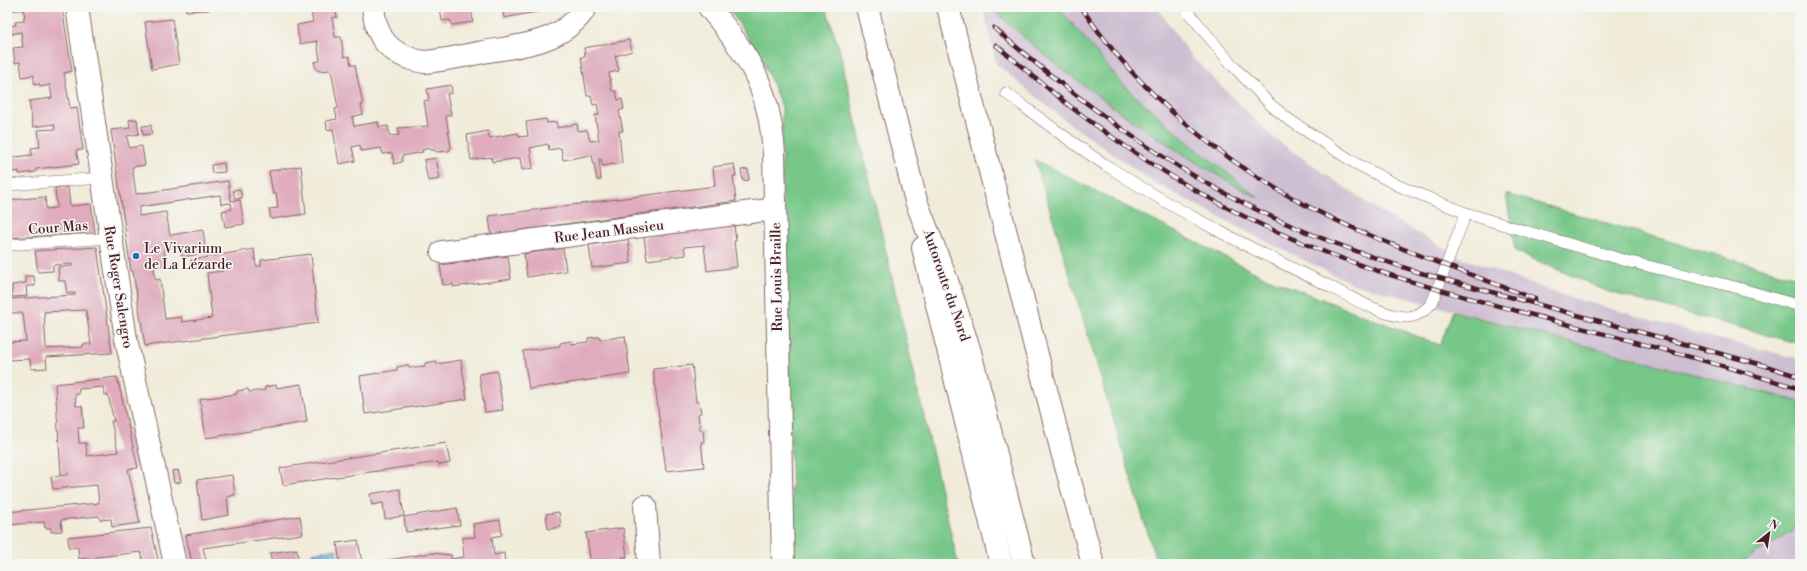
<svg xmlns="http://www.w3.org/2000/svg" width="1807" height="571" font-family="'Libre Bodoni',serif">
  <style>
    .industrial { fill: #cebed1 }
    .green { fill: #77c788; stroke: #60735a }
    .water { fill: #6db3e4; stroke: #5c6988 }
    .building { fill: #dfabbd; fill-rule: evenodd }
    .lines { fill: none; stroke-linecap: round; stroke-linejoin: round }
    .lane-casing { stroke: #846768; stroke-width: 12 }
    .street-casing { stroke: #846768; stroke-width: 24 }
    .secondary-casing { stroke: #846768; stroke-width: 24 }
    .highway-casing { stroke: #846768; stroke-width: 24 }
    .lane { stroke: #fff; stroke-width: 11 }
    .street { stroke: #fff; stroke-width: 22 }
    .secondary { stroke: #fff; stroke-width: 22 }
    .highway { stroke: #fff; stroke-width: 22 }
    .rail-casing { stroke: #4a1f2b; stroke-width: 4.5 }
    .rail { stroke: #f6f6f2; stroke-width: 3; stroke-dasharray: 9; stroke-linecap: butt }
    .poi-dot { fill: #1f6fb2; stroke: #f6f6f2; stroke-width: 1.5 }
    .labels { text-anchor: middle; stroke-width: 3; stroke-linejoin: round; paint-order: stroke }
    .street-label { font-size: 14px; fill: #4a1f2b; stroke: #f6f6f2 }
    .poi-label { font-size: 14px; fill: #4a1f2b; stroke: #f6f6f2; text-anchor: start }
  </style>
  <rect width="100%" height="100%" fill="#f6f6f2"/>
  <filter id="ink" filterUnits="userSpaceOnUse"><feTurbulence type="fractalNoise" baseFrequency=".025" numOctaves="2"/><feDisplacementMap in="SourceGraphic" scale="8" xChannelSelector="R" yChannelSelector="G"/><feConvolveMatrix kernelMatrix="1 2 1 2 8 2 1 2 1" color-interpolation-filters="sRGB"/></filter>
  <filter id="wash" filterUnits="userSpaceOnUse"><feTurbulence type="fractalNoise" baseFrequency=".012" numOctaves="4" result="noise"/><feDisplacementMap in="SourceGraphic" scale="16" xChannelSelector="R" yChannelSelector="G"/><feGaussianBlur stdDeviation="0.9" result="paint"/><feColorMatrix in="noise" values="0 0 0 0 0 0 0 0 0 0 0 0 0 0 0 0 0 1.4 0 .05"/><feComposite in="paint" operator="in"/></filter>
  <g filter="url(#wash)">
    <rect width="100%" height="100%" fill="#f1ecda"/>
    <path class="industrial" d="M983,7H991L1018,34L1094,93L1144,128L1225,181L1257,196L1190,144L1126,88L1058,7H1157L1190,55L1275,139L1379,211L1462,258L1562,295L1722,340L1800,359V402L1353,284L1259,238L1153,182L1063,119L996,64Z
      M1800,526V564H1739Z"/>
    <path class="green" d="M728,7H826L840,52L958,564H794L782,177V108L763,61Z
      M991,7H1058L1126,88L1190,144L1259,198C1210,173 1165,143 1120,112C1075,79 1030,46 991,7Z
      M1035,160L1262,276L1440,345L1453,311L1800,402V526L1739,564H1157Z
      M1506,194L1800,279V344L1609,292L1515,251Z"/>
    <path class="water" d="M336,549L338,562L313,564L312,553Z"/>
    <g id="blocks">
      <path class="building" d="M7,7H62L72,71L64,73L70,108L77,107L83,150H76L79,164L36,169V172L19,174V171L7,173V158L32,155L31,148L40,147L38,130L55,129L54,124L33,127L29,101L52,98L50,85L40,87V84L34,85V75L22,77L20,62L15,63L13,48L23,47L21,32L11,34L10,26L16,25L15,22L24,21V16H25L23,9L7,11Z
        M185,7H209V10L186,11Z
        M251,7H268V8L252,11Z
        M310,7H335L337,17L332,18L335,37H341L344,57L349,56L351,65H355L363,105H361L363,114L352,117L354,126L378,122L379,127L388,126L390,136L399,135L398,128L428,126L424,101L429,100L427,89L451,85L452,93L447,94L451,115L446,116L451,147L449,151L437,152L434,150H431L430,148L422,150L423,152L402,156V162L394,164L392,153L383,154L381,148L361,151L360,145L352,147L355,161L339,164L333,129L327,130L326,121L337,119L335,109L338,108L331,70L320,71L316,69L314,62L320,61L317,41L300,44L298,34L297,25L313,22Z
        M440,7H471L473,22L452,25L450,20L442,21Z
        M502,7H540L541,11L504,18Z
        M172,19L179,64L152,69L145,22Z
        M629,40L632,51L615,56L619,71L609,73L612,91H616L618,100L622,99L624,109L619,111L623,131H619L622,163L602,166L601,159H599L601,180H597L592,155L563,160L561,148L549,150L548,144L530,148L533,168L522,170L520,158L492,162L491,157L471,160L467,135L488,131L489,138L518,133L519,137L528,136L526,122L546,119L547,123L557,122V128L577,124L578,131L587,130L590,141L599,140L595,115H599L597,104L593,105L591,96H587L581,57L585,56L584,48Z
        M137,119L139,134L127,136L129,148L142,146L145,165L132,167L136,194L228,181L231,201L240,200L244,224L225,227L222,211L232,209L231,203L221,204L220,195L139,207V216L166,212L170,235L203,230L206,253L182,257L180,246L164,248L166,265L154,267L155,280L160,279L165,319L181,317L182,322L212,318L207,273L223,271L222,265L215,266V263L192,266L191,260L254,249L256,266H261V260L311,254L318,323L145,346L133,271H131L111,130L130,128L129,120Z
        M151,125L152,134L143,135L142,126Z
        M436,158L440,179L428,181L424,160Z
        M224,163L225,172L212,173L211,165Z
        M734,164L736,176H733L736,201L491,234L489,216L715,186L713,167Z
        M301,166L306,214L271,219L269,209L278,208L276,193L273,194L269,171Z
        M748,169L749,180L743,181L741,170Z
        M68,187L70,206L91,204L95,233L7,238V223H10L8,200L45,197L46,209L55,208L57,207L55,188Z
        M240,189L242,198L235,199L233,190Z
        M734,225L736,241H734L737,267L707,271L704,245L684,247L686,255L647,260L644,237Z
        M628,239L631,263L592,268L589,245Z
        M97,247L112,353L46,357L47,368L31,369L30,359L7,360V342L26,341L23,313H9L8,299L75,295V293H67L65,281H59L58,267L72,266V264L53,265V271L38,272L35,251ZM86,310L91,344H83V347L46,349L44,312Z
        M563,248L566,271L527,277L524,254Z
        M508,256L511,279L453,287V284L443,285L440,265Z
        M25,276H34L35,286H26L27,296L12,297V285L26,283Z
        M625,336L630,374L529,389L523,351L560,346V343L571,341L572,344L588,342V338L599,337L600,340Z
        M461,360L467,399L365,414L360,376L397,370V367L408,365L409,368L425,366V363L436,361L437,364Z
        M692,365L696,402H699L701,413L698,414L700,430H703L704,442H701L704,467L666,471L653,369Z
        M497,371L503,410L485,412L479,374Z
        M117,377L138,468L128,469L140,523L112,527L111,519L100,520L99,516L61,520L62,531L51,532V528H45L44,522L8,525L7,512L99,503L97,485L53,489L51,477L68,475V473L61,474L55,384ZM103,387L105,395H108L114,421H111L118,452L87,456L86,443H79L78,428H84L82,406H76L75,394H79L78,389Z
        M301,384L307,422L206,438L200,399L237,394V391L248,389L249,392L265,390V387L276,385L277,388Z
        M446,443L450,463L439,465L438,462L283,485L280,468Z
        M178,470L181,482L174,483L172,471Z
        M232,475L235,495L227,497L229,515L202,520L197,480Z
        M400,489L404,516L385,519L383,503L372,505L370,494Z
        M457,508L460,525L406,532L404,517Z
        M559,512L561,527L548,529L546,514Z
        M300,516L303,534L203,548L207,564H192L186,535Z
        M500,520L502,535L492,537L494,555L504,553L505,564H377L382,561L431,553L451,555V559L464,557L462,538L475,537L473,524Z
        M151,528L159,564H144L141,552L79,559L78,547L69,548L68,537Z
        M623,528L627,557H622L623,564H591L586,533Z
        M358,540L362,563L340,564L337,543Z
        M297,549L299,564H272L270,553Z"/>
    </g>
  </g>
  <g filter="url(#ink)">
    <use href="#blocks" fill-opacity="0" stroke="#846768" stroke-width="1"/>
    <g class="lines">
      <g class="lane-casing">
        <path id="lane" d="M1184,7L1234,67L1271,105L1288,119L1355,163L1399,186L1466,213L1511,227L1627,261L1735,287L1800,306
          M1006,93C1041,119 1075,146 1112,169C1180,213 1252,249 1325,284C1345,294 1384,317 1406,317C1417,317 1425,311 1432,303L1466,213
          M7,185L102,178
          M7,245L111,238"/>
      </g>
      <g class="street-casing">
        <path id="street" d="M373,7C374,15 375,24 379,32C386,50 407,60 425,62C445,60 464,56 483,52C520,46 564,43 586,7
          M709,7C750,57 770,88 774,154L783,564
          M442,252L775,209
          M645,506L649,564"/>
      </g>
      <g class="secondary-casing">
        <path id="secondary" d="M77,7L126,339L175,564"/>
      </g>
      <g class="highway-casing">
        <path id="highway" d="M867,7L916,201L947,281L970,352L1024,564
          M948,7L1062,452L1093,564
          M923,248L1001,564"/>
      </g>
      <use href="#lane" class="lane"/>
      <use href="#street" class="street"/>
      <use href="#secondary" class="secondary"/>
      <use href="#highway" class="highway"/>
      <g class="rail-casing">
        <path id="rail" d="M1081,7C1141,97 1230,169 1327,216C1394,248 1465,272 1535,299
          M994,28C1080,102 1170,170 1274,218C1322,240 1371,257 1421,273L1766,366L1800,377
          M996,45C1021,66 1046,87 1071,107C1143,162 1221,210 1305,244C1384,277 1468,298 1551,320C1635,342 1718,363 1800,389"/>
      </g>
      <use href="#rail" class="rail"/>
    </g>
  </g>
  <circle class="poi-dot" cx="136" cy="256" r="4"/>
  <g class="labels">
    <g class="street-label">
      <text transform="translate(58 227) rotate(-4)" y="5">Cour Mas</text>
      <text transform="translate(609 231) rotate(-7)" y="5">Rue Jean Massieu</text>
      <text transform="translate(776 277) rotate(-91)" y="5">Rue Louis Braille</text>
      <text transform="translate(947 285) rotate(71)" y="5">Autoroute du Nord</text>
      <text transform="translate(119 287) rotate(81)" y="5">Rue Roger Salengro</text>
    </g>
    <g class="poi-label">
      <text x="144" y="253">Le Vivarium<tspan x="144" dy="16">de La Lézarde</tspan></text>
    </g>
  </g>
  <rect width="1807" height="571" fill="none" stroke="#f6f6f2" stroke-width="24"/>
  <g transform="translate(1769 533) rotate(30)" stroke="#f6f6f2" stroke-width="3" paint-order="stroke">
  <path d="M0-3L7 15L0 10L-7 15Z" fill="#4a1f2b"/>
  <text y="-6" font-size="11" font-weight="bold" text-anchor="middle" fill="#4a1f2b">N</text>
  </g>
</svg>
